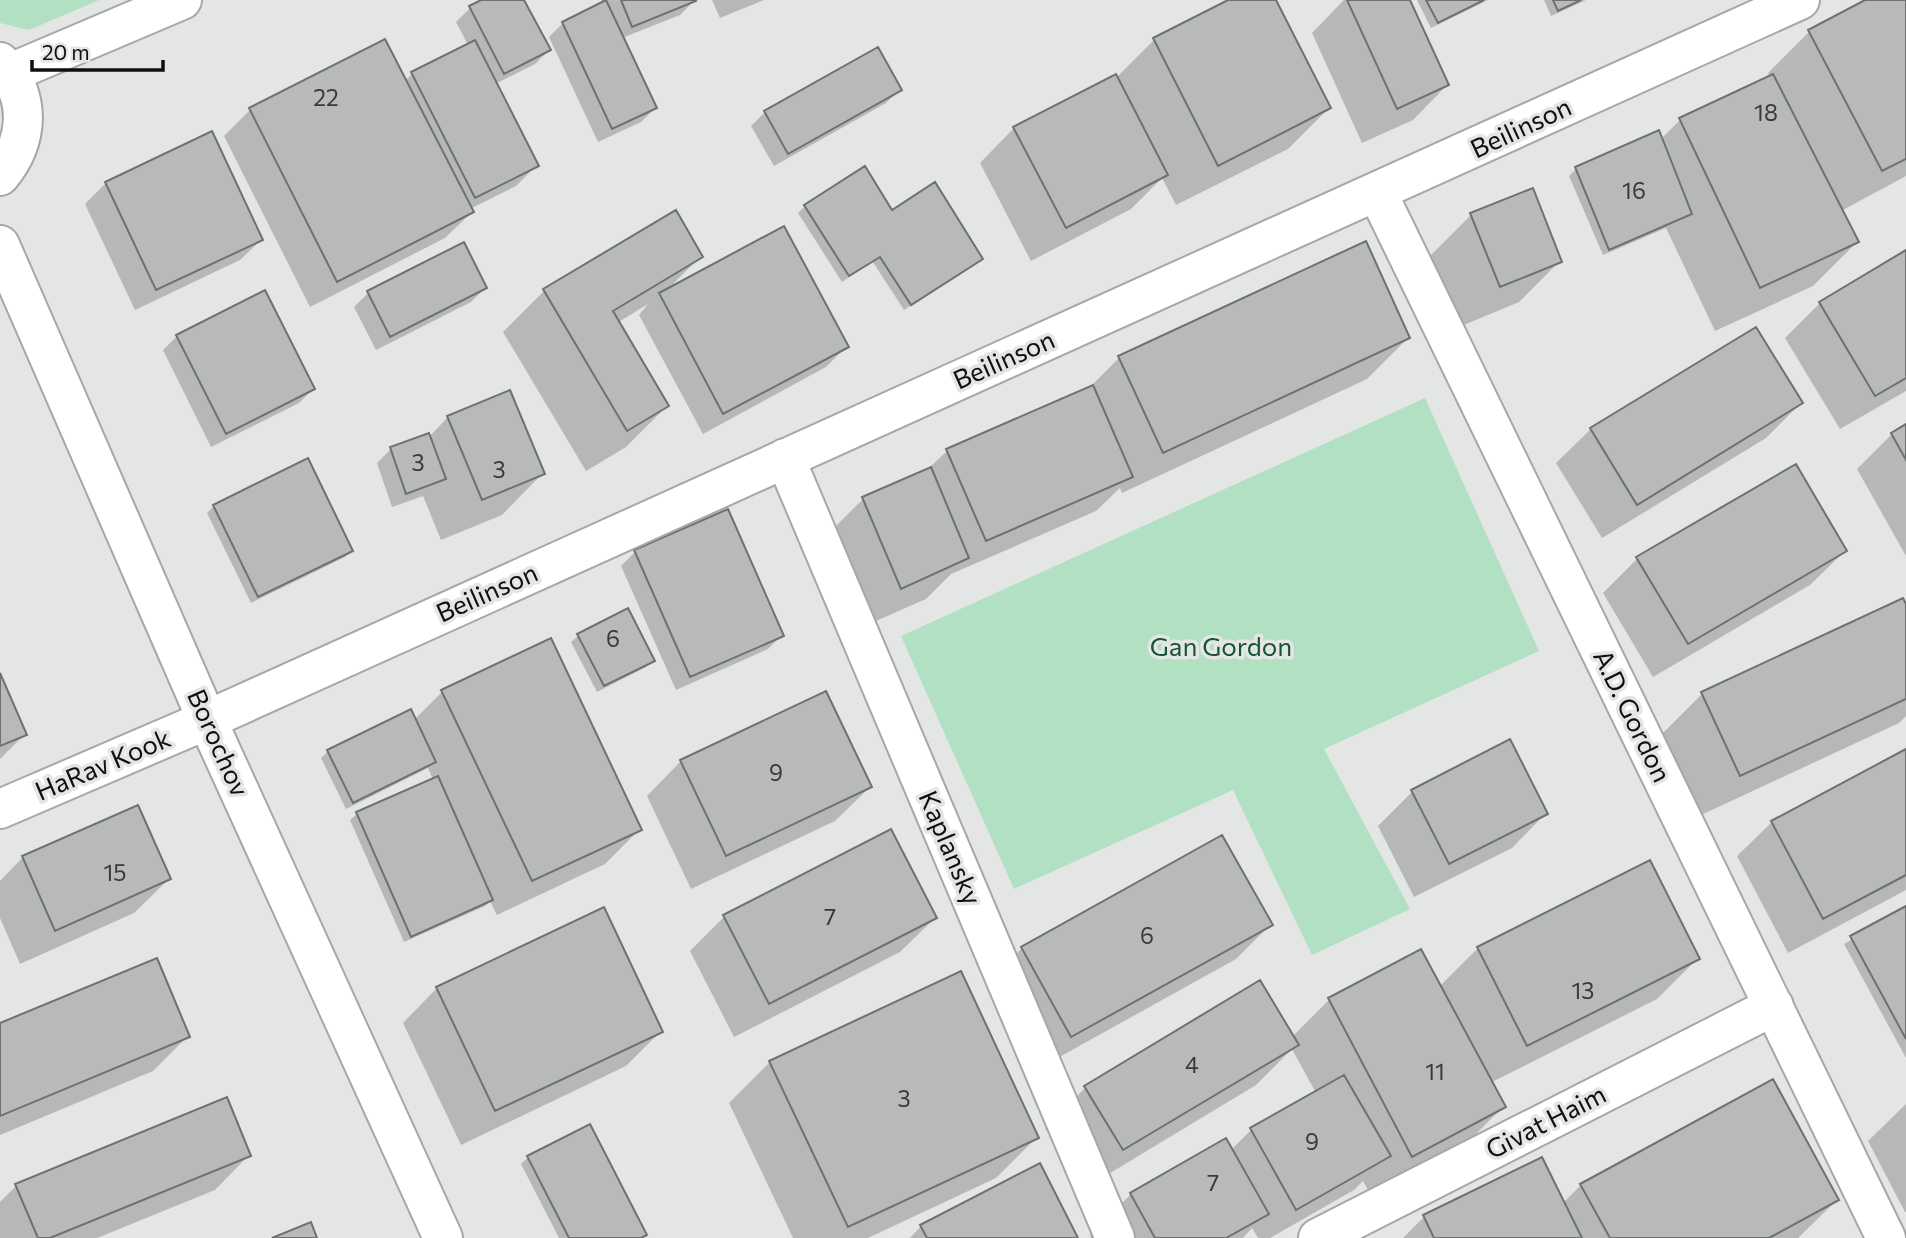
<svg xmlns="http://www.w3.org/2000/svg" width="1906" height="1238" font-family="Commissioner,sans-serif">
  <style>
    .green { fill: #b2e0c3 }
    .shadow { fill: #0003 }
    .building { fill: #b7bab8; stroke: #6e716f; stroke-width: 2 }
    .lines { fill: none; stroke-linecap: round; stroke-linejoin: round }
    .minor-casing { stroke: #a5a8a6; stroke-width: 42 }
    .tertiary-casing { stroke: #a5a8a6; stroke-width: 42 }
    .minor { stroke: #fff; stroke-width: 38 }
    .tertiary { stroke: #fff; stroke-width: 38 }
    .labels { text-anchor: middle; stroke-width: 7; stroke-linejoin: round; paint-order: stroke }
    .number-label { font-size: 23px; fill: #383a39 }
    .street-label { font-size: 26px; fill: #0e0f0f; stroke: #e3e6e4 }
    .park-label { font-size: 26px; fill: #145536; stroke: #e3e6e4 }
  </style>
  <rect width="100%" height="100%" fill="#e3e6e4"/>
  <path class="green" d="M0,0H99L29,30L0,23Z
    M1425,398L1539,651L1324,749L1410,909L1312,955L1233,790L1014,889L901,636Z"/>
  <path class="shadow" d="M485,0H522L549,50L535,64L495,84L537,165L516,186L470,209L472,212L445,238L310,307L224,136L250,110L384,41L405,81L412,74L468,45L456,22L470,8Z
    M601,0L694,1L680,15L622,38L655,108L641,122L598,142L549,37L563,23L603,4Z
    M712,0H764L720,18Z
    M1232,0H1274L1329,108L1288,149L1176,205L1162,178L1131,209L1031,261L980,163L1014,128L1116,78L1154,40Z
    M1344,0H1408L1447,85L1413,120L1362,143L1312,33Z
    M1417,0H1488L1431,28Z
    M1544,0H1586L1551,16Z
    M1869,0H1906V176L1841,211L1857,242L1813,286L1715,331L1666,228L1603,255L1569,176L1576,169L1661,139L1680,120L1770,77L1768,73L1809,32Z
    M900,89L886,103L774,166L751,126L765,112Z
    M106,183L261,240L240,260L135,310L85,204Z
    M805,206L892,212L981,259L904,310L873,262L842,282L798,213Z
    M675,213L701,256L667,290L847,346L826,367L703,434L639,315L648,304L617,323L667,406L626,447L586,471L503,332L544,291Z
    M1471,215L1560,261L1519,302L1459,327L1430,256Z
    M463,244L485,288L471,302L376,350L354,307L368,293Z
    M1906,252V391L1840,429L1785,338L1820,303Z
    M177,336L313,389L299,403L211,447L163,350Z
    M1408,338L1367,379L1122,493L1120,488L1096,511L951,574L926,599L860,628L822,540L863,499L926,471L947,451L1088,389L1119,358Z
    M1801,403L1766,438L1602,538L1556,463L1591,429Z
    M448,417L543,473L502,515L441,540L423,496L392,507L377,463L391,449L429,437Z
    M1906,426V556L1857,469L1892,434Z
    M214,506L351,551L345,557L251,603L207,513Z
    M727,511L782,635L768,649L676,690L621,566L635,552Z
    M1845,551L1810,585L1653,677L1603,593L1638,558Z
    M1906,608V716L1899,723L1699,816L1661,735L1702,694Z
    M578,636L653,661L646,667L597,692L571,642Z
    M0,678L25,734L0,759Z
    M442,692L640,829L605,864L497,915L490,901L485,906L404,942L350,820L357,814L433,780L428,768L346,809L321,758L328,751L414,720Z
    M1906,751V890L1788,953L1737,856L1772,822Z
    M681,761L870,787L835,821L691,889L647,796Z
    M1412,792L1546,813L1512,848L1414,897L1378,826Z
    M1221,837L1270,925L1236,959L1036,1070L987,983L1022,948Z
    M23,857L169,879L134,913L20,964L0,918V881Z
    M1906,908V1058L1844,944Z
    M724,917L935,918L900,952L734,1037L690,951Z
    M1478,948L1698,958L1657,999L1490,1083L1503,1107L1462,1148L1371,1196L1363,1181L1354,1190L1270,1238H1258L1252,1228L1243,1238H1091L1090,1235L1131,1194L1225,1141L1231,1150L1251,1130L1316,1093L1292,1049L1256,1085L1082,1190L1045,1128L1086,1087L1292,1037L1329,1000L1439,987Z
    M437,988L661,1031L626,1066L461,1145L403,1023Z
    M0,1025L188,1036L153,1071L0,1135Z
    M770,1062L1037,1137L996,1178L868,1238H793L729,1103Z
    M1906,1104V1212H1905L1868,1141Z
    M249,1155L215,1190L97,1238H0V1202L16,1186Z
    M528,1157L645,1235L642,1238H559L521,1164Z
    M1581,1185L1837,1200L1798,1238H1403L1424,1217L1563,1203Z
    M921,1226L1076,1238H910Z"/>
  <path class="building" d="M481,0H524L551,50L504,74L469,6Z
    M606,0L657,108L612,129L562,22Z
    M621,0H695L696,1L632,27Z
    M1228,0H1276L1331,108L1218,166L1153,38Z
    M1347,0H1410L1449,85L1397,109Z
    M1426,0H1484L1438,23Z
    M1553,0H1581L1558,11Z
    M1865,0H1906V159L1882,171L1808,30Z
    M385,39L474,212L337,282L249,108Z
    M475,40L539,166L475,198L411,72Z
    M878,47L902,90L788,154L764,111Z
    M1116,74L1168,175L1066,228L1013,127Z
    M1773,74L1859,242L1760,288L1679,118Z
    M1659,130L1692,214L1609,250L1575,167Z
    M212,131L263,240L156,290L105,182Z
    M865,166L892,210L935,182L983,259L911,305L880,257L849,276L804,205Z
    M1533,188L1562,262L1500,287L1470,213Z
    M676,210L703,257L613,311L669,406L627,431L543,289Z
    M784,226L849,347L723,414L659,293Z
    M1366,241L1410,338L1163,453L1118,356Z
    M464,242L487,288L390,337L367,291Z
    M1906,250V378L1875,396L1819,302Z
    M265,290L315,389L226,434L176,335Z
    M1756,327L1803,403L1637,505L1590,428Z
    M1093,385L1133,477L986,541L946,449Z
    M510,390L545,474L482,500L447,416Z
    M1906,424V460L1891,433Z
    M429,433L446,479L406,494L390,447Z
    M308,458L353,551L258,597L213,505Z
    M1796,464L1847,551L1688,644L1636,557Z
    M931,467L969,558L901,589L862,497Z
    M728,509L784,636L690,677L634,550Z
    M1903,598L1906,604V699L1740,776L1701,692Z
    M628,608L655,661L604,686L577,634Z
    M551,638L642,830L532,881L441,690Z
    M0,673L27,735L0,746Z
    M826,691L872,787L726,856L680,760Z
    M411,709L436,762L353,803L327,750Z
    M1510,739L1548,814L1449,864L1411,790Z
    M1906,749V875L1823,919L1771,821Z
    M438,776L493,900L411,937L356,812Z
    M138,805L171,879L55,931L22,856Z
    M891,829L937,918L769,1004L723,915Z
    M1222,835L1273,925L1071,1037L1021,947Z
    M1650,860L1700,959L1527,1046L1477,947Z
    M1906,906V1039L1850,936Z
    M604,907L663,1032L495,1111L436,987Z
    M1421,949L1506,1107L1412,1157L1328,998Z
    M157,958L190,1037L0,1116V1023Z
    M961,971L1039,1138L848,1227L769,1061Z
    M1260,980L1299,1045L1123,1150L1084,1086Z
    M1344,1075L1391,1156L1296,1210L1250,1128Z
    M1773,1079L1839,1200L1769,1238H1610L1580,1184Z
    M227,1097L251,1156L50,1238H38L15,1184Z
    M590,1124L647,1235L641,1238H569L527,1156Z
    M1226,1138L1269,1214L1226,1238H1155L1130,1193Z
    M1542,1157L1582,1238H1434L1423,1215Z
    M1040,1163L1078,1238H927L920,1225Z
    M311,1222L317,1238H272Z"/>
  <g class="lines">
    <g class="minor-casing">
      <path id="minor" d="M10,73L182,0
        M1378,194L1886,1238
        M785,458L1115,1238
        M0,809L207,720L1800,0
        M1318,1238L1774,1006"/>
    </g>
    <g class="tertiary-casing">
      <path id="tertiary" d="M0,62C32,97 29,141 0,176
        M0,245L207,720L443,1238"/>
    </g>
    <use href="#minor" class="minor"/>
    <use href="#tertiary" class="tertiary"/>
  </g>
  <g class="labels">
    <g class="number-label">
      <text x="326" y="106">22</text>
      <text x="1766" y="121">18</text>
      <text x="1634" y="199">16</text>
      <text x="418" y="471">3</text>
      <text x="499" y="478">3</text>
      <text x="613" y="647">6</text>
      <text x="776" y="781">9</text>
      <text x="115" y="881">15</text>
      <text x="830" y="925">7</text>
      <text x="1147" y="944">6</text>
      <text x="1583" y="999">13</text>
      <text x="1192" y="1073">4</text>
      <text x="1435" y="1080">11</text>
      <text x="904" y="1107">3</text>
      <text x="1312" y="1150">9</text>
      <text x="1213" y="1191">7</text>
    </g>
    <g class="street-label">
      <text transform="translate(1521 128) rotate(-25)" y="9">Beilinson</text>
      <text transform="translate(1004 360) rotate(-24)" y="9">Beilinson</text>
      <text transform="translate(487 593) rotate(-24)" y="9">Beilinson</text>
      <text transform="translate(1632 716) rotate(64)" y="9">A.D. Gordon</text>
      <text transform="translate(218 743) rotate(66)" y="9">Borochov</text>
      <text transform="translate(103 765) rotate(-23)" y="9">HaRav Kook</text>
      <text transform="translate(950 848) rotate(67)" y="9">Kaplansky</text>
      <text transform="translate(1546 1122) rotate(-27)" y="9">Givat Haim</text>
    </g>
    <g class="park-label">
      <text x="1221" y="656">Gan Gordon</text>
    </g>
  </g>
  <path d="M32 60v10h131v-10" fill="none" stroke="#0e0f0f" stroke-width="3.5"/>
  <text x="42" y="60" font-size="21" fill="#0e0f0f" stroke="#e3e6e4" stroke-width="5" paint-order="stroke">20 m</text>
</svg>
